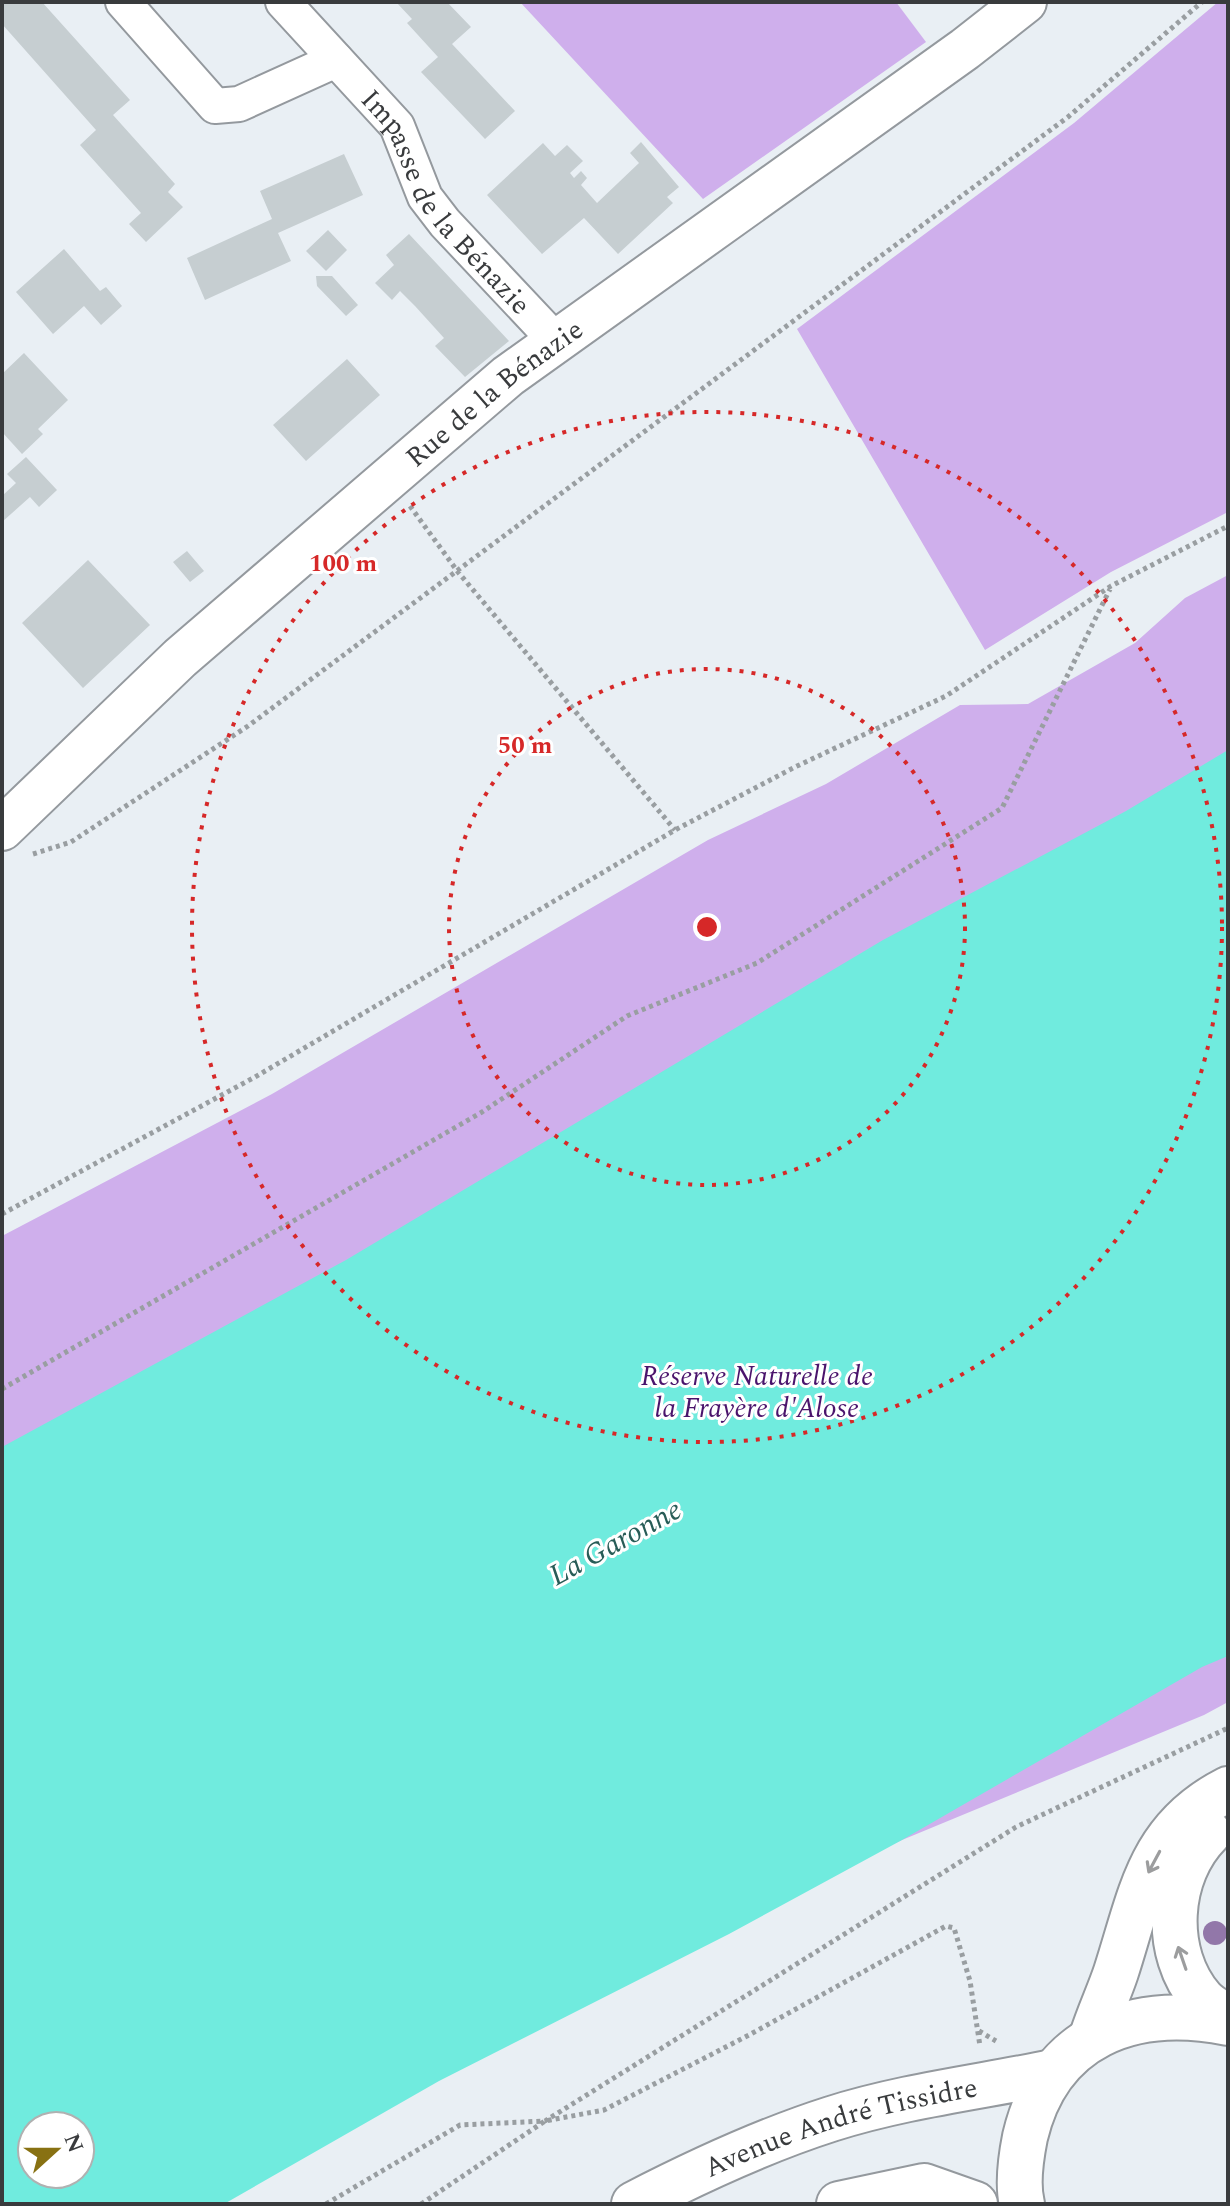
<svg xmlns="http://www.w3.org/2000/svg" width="1230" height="2206" font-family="Spectral,serif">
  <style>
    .green { fill: #cfafec; fill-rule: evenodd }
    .water { fill: #70ebde; fill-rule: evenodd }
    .building { fill: #c6ced1 }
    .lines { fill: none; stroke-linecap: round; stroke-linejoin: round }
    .minor-casing { stroke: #94999e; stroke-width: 38 }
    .tertiary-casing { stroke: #94999e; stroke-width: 46 }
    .primary-casing { stroke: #94999e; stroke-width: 48 }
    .path { stroke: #999ea1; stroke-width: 5; stroke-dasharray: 4 4; stroke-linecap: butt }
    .minor { stroke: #fff; stroke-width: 34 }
    .tertiary { stroke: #fff; stroke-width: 42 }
    .primary { stroke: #fff; stroke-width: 44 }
    .tree { fill: #9277a9 }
    .oneway { stroke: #9c9d9e }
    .ring { fill: none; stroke: #d62828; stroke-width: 4; stroke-dasharray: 4 8 }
    .labels { text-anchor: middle; stroke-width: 6; stroke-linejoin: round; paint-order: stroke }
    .street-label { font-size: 28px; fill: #393b3d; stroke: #fff }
    .park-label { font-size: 28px; font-style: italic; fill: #4a146c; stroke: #fff }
    .water-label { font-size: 30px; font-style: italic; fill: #285c57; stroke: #fff }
    .centre { fill: #d62828; stroke: #fff; stroke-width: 4 }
    .ring-label { font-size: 24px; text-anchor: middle; font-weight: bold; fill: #d62828; stroke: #fff; stroke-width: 6; stroke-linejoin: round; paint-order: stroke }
  </style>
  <rect width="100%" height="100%" fill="#e9eff4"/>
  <path class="green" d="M520,2H896L926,42L703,199Z
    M1218,2H1228V512L1111,572L985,650L797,329L1074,123Z
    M1228,575V1702L1204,1715L902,1840L375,2074L2,2204V1236L272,1094L708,840L826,784L960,705L1028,704L1135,643L1185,598ZM32,2126H80V2174H32Z"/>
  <path class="water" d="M1228,750V1656L1202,1667L902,1840L729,1934L439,2081L224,2204H2V1447L346,1260L883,940L1126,811ZM32,2126H80V2174H32Z"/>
  <path class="building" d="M2,2H42L130,100L113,115L175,184L168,192L183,207L146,242L129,224L141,213L80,145L96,130L2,24Z
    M396,2H447L471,27L452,44L515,111L485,139L421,72L438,57L407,23L412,19Z
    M641,142L679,187L667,197L673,203L618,254L584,218L542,254L487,195L543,143L555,156L567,145L583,161L570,173L574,178L581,171L587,178L581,185L597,203L639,163L630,153Z
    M344,154L363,195L278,233L291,261L205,300L187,258L272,219L260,191Z
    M328,230L347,250L326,271L306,251Z
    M409,234L509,341L465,377L435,346L444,338L415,306L400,291L392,300L375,283L394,265L386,255Z
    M64,249L100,291L106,287L122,306L101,325L84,306L53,334L16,292Z
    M316,276H332L358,305L346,316L317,286Z
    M24,353L68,400L38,429L43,434L22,454L2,432V374Z
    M347,359L380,395L306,461L273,425Z
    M26,457L57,490L39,507L30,497L2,522V496L16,483L7,474Z
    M187,551L204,571L190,582L173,562Z
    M88,560L150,625L83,688L22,623Z"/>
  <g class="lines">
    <g class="minor-casing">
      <g id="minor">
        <path d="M123,2L215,106L239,104L336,60"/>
        <path id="s1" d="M283,2L397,126L425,197L445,223L556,341"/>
      </g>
    </g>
    <g class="tertiary-casing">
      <g id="tertiary">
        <path id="s2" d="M2,829L180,658L508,376L965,49L1025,2"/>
      </g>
    </g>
    <g class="primary-casing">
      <g id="primary">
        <path d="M1209,1833C1167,1875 1162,1953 1202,1999C1209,2007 1220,2012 1228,2018"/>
        <path d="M1092,2036C1099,2014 1109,1993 1116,1972C1141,1895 1148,1830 1228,1789"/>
        <path id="s3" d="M634,2204C698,2171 762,2141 831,2119C903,2096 980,2087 1053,2072"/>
        <path d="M839,2204L924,2186L975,2204"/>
        <path d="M1022,2204C1017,2184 1021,2157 1025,2137C1049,2035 1133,2004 1228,2023"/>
      </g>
    </g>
    <path class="path" d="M410,506L458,572L675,830
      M33,854L71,842L248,726L1068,117L1202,2
      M2,1214L255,1077L675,830L795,767L946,696L1111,586L1228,526
      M2,1389L482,1112L627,1016L757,963L1002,808L1110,589
      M979,2031L996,2041
      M326,2204L460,2125L545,2121L1016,1827L1228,1728
      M421,2204L545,2121L604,2110L749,2035L946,1926L954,1928L970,1981L980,2046"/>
    <use href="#minor" class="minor"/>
    <use href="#tertiary" class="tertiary"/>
    <use href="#primary" class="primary"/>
  </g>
  <circle class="tree" cx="1215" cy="1933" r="12"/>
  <defs><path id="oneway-shaft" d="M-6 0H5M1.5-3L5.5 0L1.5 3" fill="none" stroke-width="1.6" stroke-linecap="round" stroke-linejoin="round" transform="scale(2)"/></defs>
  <g class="oneway">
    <use href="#oneway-shaft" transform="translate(1154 1862) rotate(118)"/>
    <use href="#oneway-shaft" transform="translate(1182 1958) rotate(-109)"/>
  </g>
  <g class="ring">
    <circle cx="707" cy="927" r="258"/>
    <circle cx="707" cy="927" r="515"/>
  </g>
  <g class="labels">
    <g class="street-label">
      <text dy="10" stroke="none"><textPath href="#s1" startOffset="260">Impasse de la Bénazie</textPath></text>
      <text dy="10" stroke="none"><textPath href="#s2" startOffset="658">Rue de la Bénazie</textPath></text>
      <text dy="10" stroke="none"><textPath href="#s3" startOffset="222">Avenue André Tissidre</textPath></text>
    </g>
    <g class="park-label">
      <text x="757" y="1385">Réserve Naturelle de<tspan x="757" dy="32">la Frayère d'Alose</tspan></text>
    </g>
    <g class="water-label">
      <text transform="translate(615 1542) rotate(-29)" y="10">La Garonne</text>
    </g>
  </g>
  <circle cx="707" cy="927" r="12" class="centre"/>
  <g class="ring-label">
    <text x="343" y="571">100 m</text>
    <text x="525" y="753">50 m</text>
  </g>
  <rect width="1230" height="2206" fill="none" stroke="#393b3d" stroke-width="8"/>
  <g transform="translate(56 2150) rotate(69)"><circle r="38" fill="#ffffff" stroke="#b0b1b1" stroke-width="2"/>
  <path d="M0-6L14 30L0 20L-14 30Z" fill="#887112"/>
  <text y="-12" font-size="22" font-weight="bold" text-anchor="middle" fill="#393b3d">N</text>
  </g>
</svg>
